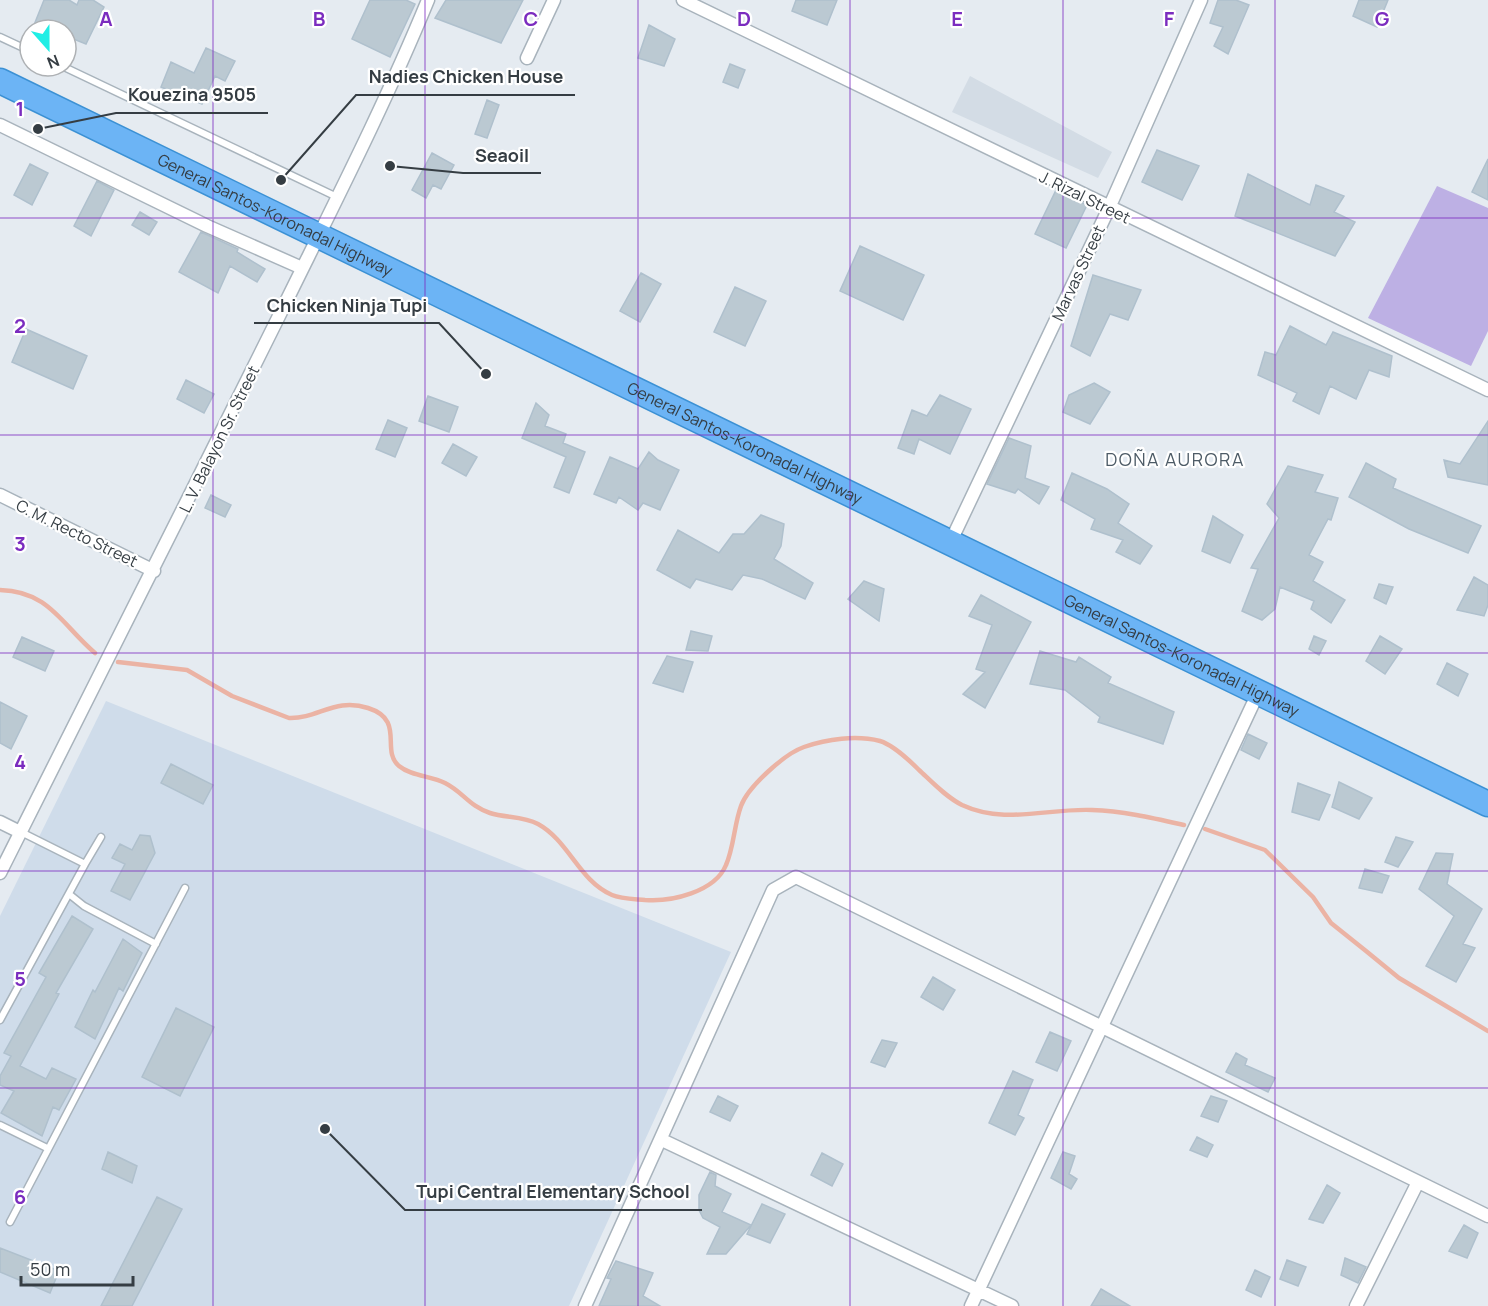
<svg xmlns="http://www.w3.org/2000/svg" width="1488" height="1306" font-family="Manrope,sans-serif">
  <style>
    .residential { fill: #d3dce5 }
    .education { fill: #cfdcea }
    .green { fill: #bdb0e4 }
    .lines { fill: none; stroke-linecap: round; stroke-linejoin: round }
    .stream { stroke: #ebb3a4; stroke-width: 4.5 }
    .building { fill: #bbc9d2; stroke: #afc0cd; stroke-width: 1.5 }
    .lane-casing { stroke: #a8b3bc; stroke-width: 9 }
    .street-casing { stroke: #a8b3bc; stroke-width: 15 }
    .highway-casing { stroke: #3c91d4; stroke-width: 27 }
    .lane { stroke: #fff; stroke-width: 6 }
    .street { stroke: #fff; stroke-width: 12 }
    .highway { stroke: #6cb4f5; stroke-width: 24 }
    .grid { fill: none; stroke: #7b2cbf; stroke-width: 1.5; stroke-opacity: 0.55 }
    .labels { text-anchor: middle; stroke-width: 4.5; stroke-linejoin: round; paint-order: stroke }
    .street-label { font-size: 16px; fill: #353d43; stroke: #fff }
    .neighbourhood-label { font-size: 18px; letter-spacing: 1.5px; fill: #4d5b66; stroke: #fff }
    .grid-label { font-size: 20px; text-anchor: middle; font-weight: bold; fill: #7b2cbf; stroke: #fff; stroke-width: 4.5; stroke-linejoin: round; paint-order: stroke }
    .leader { fill: none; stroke: #353d43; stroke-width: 2 }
    .callout-dot { fill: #353d43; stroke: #fff; stroke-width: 2 }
    .callout-label { font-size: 18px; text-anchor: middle; font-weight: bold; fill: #353d43; stroke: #fff; stroke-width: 4.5; stroke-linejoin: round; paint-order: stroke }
  </style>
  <rect width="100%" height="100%" fill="#e5ebf1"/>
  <path class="residential" d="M970,76L1112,152L1098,178L952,112Z"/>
  <path class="education" d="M106,701L731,952L569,1306H0V916Z"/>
  <path class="green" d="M1437,186L1488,208V331L1471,366L1368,318Z"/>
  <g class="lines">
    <path class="stream" d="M0,590C49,591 62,625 95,653
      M118,662L187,670L232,696L289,718C318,719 335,697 368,708C406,720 380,750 399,766C411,776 431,776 445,783C463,792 469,806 490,813C505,818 523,816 538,824C569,841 579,881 612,895C621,899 635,899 645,900C671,902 715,892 726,865C734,847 734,825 741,806C748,787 784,754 804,747C827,739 856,735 880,741C893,745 910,761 919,770C932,782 946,797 962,805C1005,825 1047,808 1092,810C1123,811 1153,818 1184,825
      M1205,829L1265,850L1313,897L1331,923L1366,951L1399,978L1488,1031"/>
  </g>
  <path class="building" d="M44,0H69L77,5L79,0H93L104,7L86,44L66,36V30H32Z
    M370,0H406L415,4L390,57L352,39Z
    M446,0H523L501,43L435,18Z
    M796,0H837L827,25L792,11Z
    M1218,0H1236L1249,5L1228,54L1214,46L1223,27L1210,23Z
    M1359,0H1388L1377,27L1353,16Z
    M649,25L675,39L664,66L638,58Z
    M206,48L235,61L225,81L215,76L202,104L161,87L171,62L194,73Z
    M730,64L745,70L738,88L723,82Z
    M487,100L499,105L487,138L475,134Z
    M1157,150L1199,166L1182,200L1142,182Z
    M432,153L454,165L441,189L433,185L426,198L412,190Z
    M1488,159V200L1472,192Z
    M30,164L48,173L32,205L14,195Z
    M1248,174L1310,205L1316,185L1344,196L1334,212L1355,222L1335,256L1235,216Z
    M97,181L114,190L91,236L74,226Z
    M1056,190L1087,205L1066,248L1035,234Z
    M140,212L157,222L149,235L132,225Z
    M201,232L238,249L237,252L265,269L257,282L230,266L218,293L179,272Z
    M860,246L924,275L903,320L840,291Z
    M641,273L661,284L640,322L620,311Z
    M1093,275L1141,290L1128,320L1110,314L1090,356L1071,346Z
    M735,287L766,301L745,346L714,332Z
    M1290,326L1326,345L1333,332L1392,356L1389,377L1369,370L1356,399L1330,386L1319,414L1293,401L1297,393L1258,375L1265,352L1276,355Z
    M26,329L87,356L73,389L12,362Z
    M186,380L214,394L204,413L177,399Z
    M1094,383L1110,392L1090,424L1063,412L1069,395Z
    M940,395L971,409L950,454L919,439L914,454L898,448L912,410L927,416Z
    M428,396L458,407L449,432L419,421Z
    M536,403L549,415L545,426L566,434L563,443L585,452L569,493L554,487L566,457L522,438Z
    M388,420L407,428L395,457L376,449Z
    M1488,421V485L1448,477L1444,460L1460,464Z
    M1009,438L1031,446L1025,478L1049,487L1039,504L1018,489L1015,493L987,484Z
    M453,444L477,457L466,476L442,463Z
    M649,452L658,460L679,470L660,510L643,503L638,510L619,497L616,503L594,494L610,457L638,469Z
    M1366,463L1396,479L1393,488L1481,526L1468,553L1409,529L1349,497Z
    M1288,466L1323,475L1315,492L1338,498L1331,520L1328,519L1309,555L1323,562L1313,581L1345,600L1331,623L1311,609L1314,601L1280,587L1275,609L1262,620L1242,611L1258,569L1251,568L1279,518L1267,504Z
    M1072,473L1107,489L1129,504L1118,523L1152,546L1140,564L1116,552L1123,540L1091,529L1095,519L1061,500Z
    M211,495L231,505L225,517L205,508Z
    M761,515L784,524L781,546L774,559L813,583L805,599L762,579L743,575L732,590L696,579L690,588L657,570L678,530L719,553L733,534H744Z
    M1213,516L1243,535L1230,563L1202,551Z
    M1474,577L1488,585V605L1484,616L1457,610Z
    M864,581L884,589L879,621L848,599Z
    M1379,584L1393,587L1386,604L1374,598Z
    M981,595L1031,622L985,708L963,694L985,672L976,669L992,625L969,616Z
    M691,631L712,636L708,651L686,650Z
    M1314,636L1326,641L1319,655L1309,649Z
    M1380,636L1402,649L1385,674L1366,661Z
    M22,637L54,651L45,671L13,657Z
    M1040,651L1076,662L1079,657L1111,677L1108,683L1174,712L1163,744L1098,722L1100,717L1065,690L1030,684Z
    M667,656L693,662L683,692L653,683Z
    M1447,663L1468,674L1458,696L1437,684Z
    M0,702L27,716L11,749L0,743Z
    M1248,734L1267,743L1259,759L1241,750Z
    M171,764L213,785L203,804L161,783Z
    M1339,782L1372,798L1359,819L1332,807Z
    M1298,783L1330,795L1319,820L1292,812Z
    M140,835L150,836L155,853L130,900L111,891L125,864L112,858L120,844L132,850Z
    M1396,837L1413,842L1398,867L1385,862Z
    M1436,853L1453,854L1447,884L1482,909L1463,944L1475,948L1456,982L1426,966L1454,916L1419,889Z
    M1365,869L1389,876L1382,893L1359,888Z
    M72,916L93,929L56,993L59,994L20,1066L46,1079L52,1068L76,1079L59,1110L53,1107L42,1136L1,1113L14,1091L0,1085V1076L11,1056L4,1053L46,977L39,973Z
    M123,939L142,953L123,991L119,988L95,1039L75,1027L93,990L95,992Z
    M933,977L955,990L943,1010L921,997Z
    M176,1008L214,1027L180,1096L142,1077Z
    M1050,1032L1071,1041L1057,1071L1036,1062Z
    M882,1040L897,1043L885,1067L871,1062Z
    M1236,1053L1247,1059L1245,1065L1275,1078L1268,1092L1226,1072Z
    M1013,1071L1033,1080L1018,1115L1024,1118L1015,1135L989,1123Z
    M718,1096L738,1106L730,1121L710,1112Z
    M1211,1096L1227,1101L1218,1122L1201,1116Z
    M1197,1137L1213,1145L1207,1157L1190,1150Z
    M108,1152L137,1166L132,1183L102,1169Z
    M1063,1152L1075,1156L1069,1174L1077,1179L1071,1189L1051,1178Z
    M822,1153L843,1164L832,1186L811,1175Z
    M710,1172L716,1175L715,1186L731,1194L722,1212L751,1225L726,1254H707L720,1227L703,1218L699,1210V1195Z
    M1327,1185L1340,1193L1323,1223L1309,1219Z
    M157,1197L182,1209L132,1306H101Z
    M762,1204L785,1214L770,1243L747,1234Z
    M1464,1225L1478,1233L1467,1258L1449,1251Z
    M0,1248L59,1271L50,1293L0,1272Z
    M1345,1258L1366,1267L1358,1283L1341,1275Z
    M1287,1260L1306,1267L1298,1286L1280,1279Z
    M616,1261L653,1273L643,1296L660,1306H599L611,1279L607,1278Z
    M1255,1270L1270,1277L1261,1297L1246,1290Z
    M1101,1289L1130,1306H1091Z"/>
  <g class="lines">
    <g class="lane-casing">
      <path id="lane" d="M0,37L30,51
        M62,66L337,197
        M85,864L101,837
        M69,894L84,906L156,944
        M0,1020L85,864L21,832
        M0,1125L47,1148
        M10,1222L185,888"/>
    </g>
    <g class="street-casing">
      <path id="street" d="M683,0L1488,390
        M527,58L554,0
        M0,125L207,226L302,268
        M0,495L154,571
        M950,543L1109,208L1201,0
        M0,822L20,832
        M0,873C93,686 188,501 280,314C331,210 384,107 428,0
        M662,1140L1012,1306
        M585,1306L773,890L796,877L1488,1216
        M971,1306L1258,693
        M1356,1306L1417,1184"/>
    </g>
    <g class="highway-casing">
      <g id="highway">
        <path id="s1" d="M0,81L1488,804"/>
      </g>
    </g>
    <use href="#lane" class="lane"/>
    <use href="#street" class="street"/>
    <use href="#highway" class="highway"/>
  </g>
  <path class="grid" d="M213,0V1306M425,0V1306M638,0V1306M850,0V1306M1063,0V1306M1275,0V1306M0,218H1488M0,435H1488M0,653H1488M0,871H1488M0,1088H1488"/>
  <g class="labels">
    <g class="street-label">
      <text transform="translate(1085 197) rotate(26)" y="6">J. Rizal Street</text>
      <text dy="6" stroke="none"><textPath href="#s1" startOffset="306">General Santos-Koronadal Highway</textPath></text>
      <text transform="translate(1078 273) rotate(-65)" y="6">Marvas Street</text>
      <text transform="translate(219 439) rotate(-64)" y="6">L. V. Balayon Sr. Street</text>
      <text dy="6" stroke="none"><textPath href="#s1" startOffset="828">General Santos-Koronadal Highway</textPath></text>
      <text transform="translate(77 533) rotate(26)" y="6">C. M. Recto Street</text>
      <text dy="6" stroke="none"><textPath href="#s1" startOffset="1314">General Santos-Koronadal Highway</textPath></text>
    </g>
    <g class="neighbourhood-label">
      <text x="1175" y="466">DOÑA AURORA</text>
    </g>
  </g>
  <g class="grid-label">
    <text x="106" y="26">A</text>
    <text x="319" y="26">B</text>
    <text x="531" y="26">C</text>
    <text x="744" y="26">D</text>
    <text x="957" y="26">E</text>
    <text x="1169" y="26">F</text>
    <text x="1382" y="26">G</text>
    <text x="20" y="116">1</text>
    <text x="20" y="333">2</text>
    <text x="20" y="551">3</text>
    <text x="20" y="769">4</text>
    <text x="20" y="986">5</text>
    <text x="20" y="1204">6</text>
  </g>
  <path class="leader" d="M281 180L356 95H575M38 129L116 113H268M390 166L463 173H541M486 374L439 323H254M325 1129L405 1210H702"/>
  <g class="callout-dot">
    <circle cx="281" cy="180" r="6"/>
    <circle cx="38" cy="129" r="6"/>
    <circle cx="390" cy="166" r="6"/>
    <circle cx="486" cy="374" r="6"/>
    <circle cx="325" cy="1129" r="6"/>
  </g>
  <g class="callout-label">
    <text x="466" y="83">Nadies Chicken House</text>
    <text x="192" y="101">Kouezina 9505</text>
    <text x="502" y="162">Seaoil</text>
    <text x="347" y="312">Chicken Ninja Tupi</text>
    <text x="553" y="1198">Tupi Central Elementary School</text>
  </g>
  <g transform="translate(48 48) rotate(159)"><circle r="28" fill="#ffffff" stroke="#aeb1b4" stroke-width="1.5"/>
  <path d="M0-4.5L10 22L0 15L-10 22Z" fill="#20eee5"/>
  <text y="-9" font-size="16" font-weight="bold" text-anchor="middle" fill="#353d43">N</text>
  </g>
  <path d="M21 1276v9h112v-9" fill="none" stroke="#353d43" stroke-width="3"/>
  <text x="30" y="1276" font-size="18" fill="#353d43" stroke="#ffffff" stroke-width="4.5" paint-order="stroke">50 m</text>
</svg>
